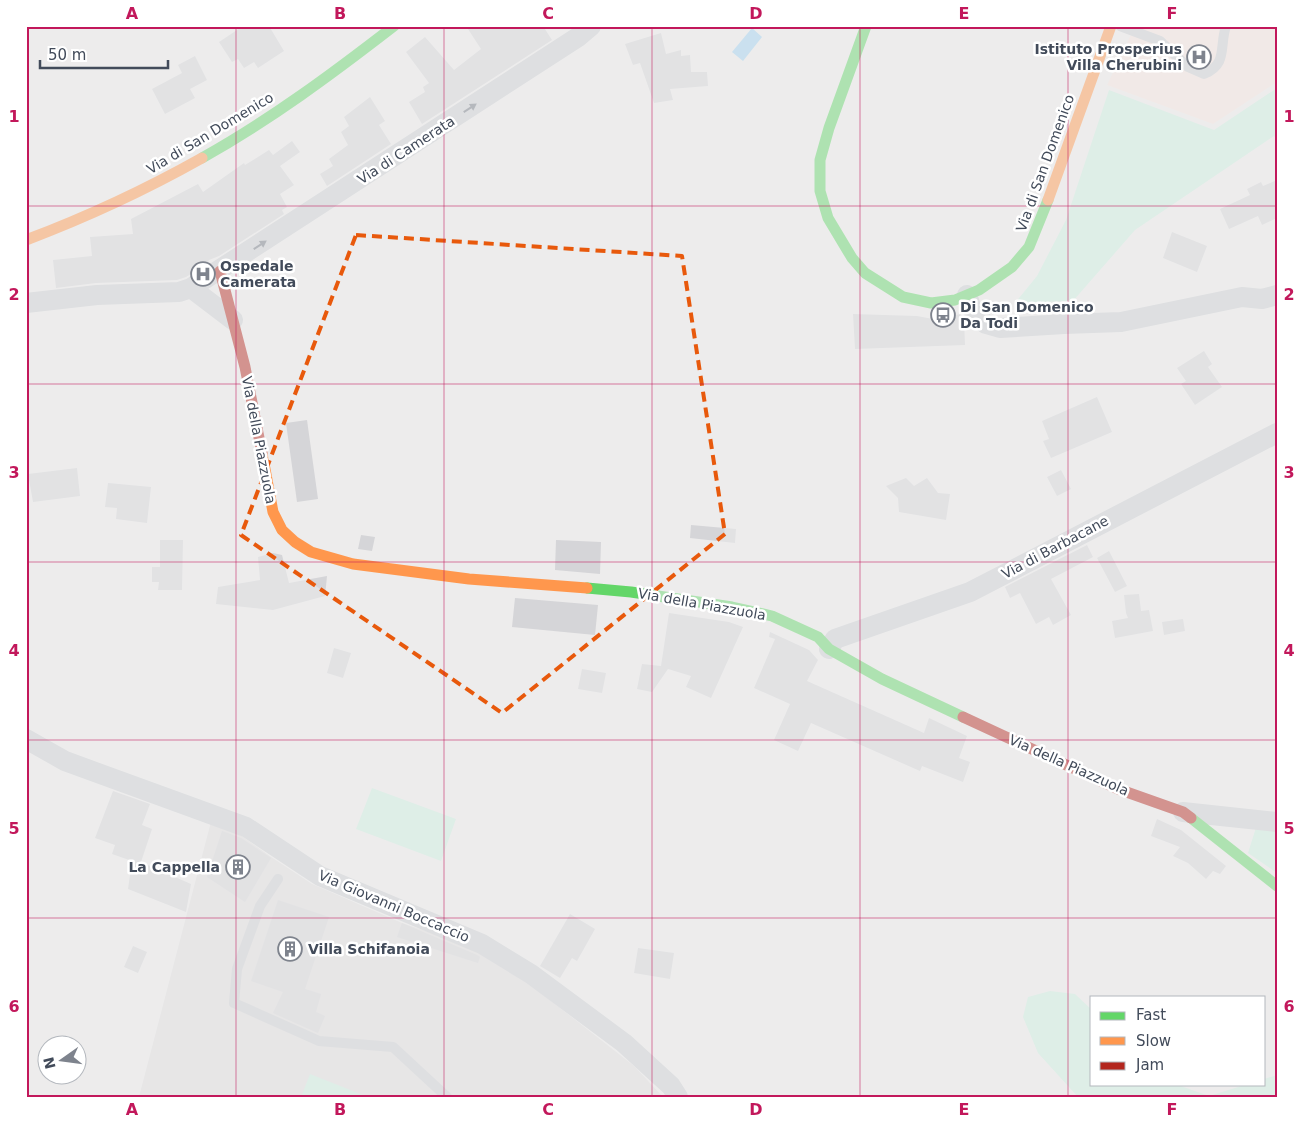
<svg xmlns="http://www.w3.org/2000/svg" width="1303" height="1123" font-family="'DejaVu Sans',sans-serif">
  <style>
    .education { fill: #dfddde }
    .medical { fill: #f6e5e0 }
    .green { fill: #cdefe0 }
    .water { fill: #9fd1f1 }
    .building { fill: #d5d5d8 }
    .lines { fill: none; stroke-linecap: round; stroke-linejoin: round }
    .lane { stroke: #ccced2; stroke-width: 10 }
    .street { stroke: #ccced2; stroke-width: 20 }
    .fast { stroke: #63d668; stroke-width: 11 }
    .slow { stroke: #ff974d; stroke-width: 11 }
    .jam { stroke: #b3261e; stroke-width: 11 }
    .oneway { fill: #727984 }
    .marked { fill: none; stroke: #e8590c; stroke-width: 4; stroke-dasharray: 10 6; stroke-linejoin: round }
    .grid { fill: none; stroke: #c2185b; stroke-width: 1; stroke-opacity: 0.55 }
    .labels { text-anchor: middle; stroke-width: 5; stroke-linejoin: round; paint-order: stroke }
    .poi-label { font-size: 14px; font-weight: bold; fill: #424b5a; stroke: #fff; text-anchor: start }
    .street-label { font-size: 14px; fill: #424b5a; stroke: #fff }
    .neatline { fill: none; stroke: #c2185b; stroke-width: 2 }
    .grid-label { font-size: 16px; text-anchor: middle; font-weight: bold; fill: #c2185b }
  </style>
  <rect width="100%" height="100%" fill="#edecec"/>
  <path class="education" d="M212,818L225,824L271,857L312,884L402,923L482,950L513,971L634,1066L663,1097H139Z"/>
  <path class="medical" d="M1135,26H1277V82L1213,124L1107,85Z"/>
  <path class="green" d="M1277,88V140L1274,136L1135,230L1073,301L1015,303L1037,276L1066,220L1109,90L1214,130Z
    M372,788L456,819L441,861L356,829Z
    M1260,815L1277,819V873L1248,853Z
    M1050,991L1075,994L1092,1010V1084H1175L1209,1096L1248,1084H1264V1079L1277,1075V1097H1078L1038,1053L1023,1017L1028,997Z
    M310,1074L368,1097H301Z"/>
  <path class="water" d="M752,28L762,37L743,61L732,52Z"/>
  <path class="building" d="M243,26H269L284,51L258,68L254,62L244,68L238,59L232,62L219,42Z
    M466,26H543L552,40L422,124L409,102L425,92L423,87L429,83L406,52L425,37L454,70L481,49Z
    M661,33L666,54L681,50V56L690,55L691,72H707L708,86L670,89L673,100L654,103L640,63L633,65L625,44Z
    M195,56L207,80L190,89L195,98L165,114L152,89L182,73L178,65Z
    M370,97L385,121L379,125L391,144L327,186L320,174L333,166L329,159L348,145L341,132L349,126L344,117Z
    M292,141L300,152L280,166L294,185L280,194L287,207L282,210L284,214L219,256L209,260L207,264L186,277L177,280L96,283L56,288L53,260L92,256L90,237L133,234L131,219L198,184L203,192L244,163L245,165L269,150L273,155Z
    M1277,180V218L1262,225L1258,216L1229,229L1220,209L1250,195L1247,189L1261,182L1263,186Z
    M1172,232L1207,246L1197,272L1163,258Z
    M853,314L917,316L933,319L961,314L964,319L965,345L855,349Z
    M1204,351L1212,364L1208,367L1222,387L1195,405L1181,384L1186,381L1177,368Z
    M1097,397L1112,432L1051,458L1043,441L1049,439L1042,421Z
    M307,420L318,499L297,502L286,423Z
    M77,468L80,496L33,502L28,474Z
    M1061,470L1071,489L1057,496L1047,477Z
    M906,478L914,486L927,478L938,493L950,494L946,520L899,512L898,498L886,486Z
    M108,483L151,487L147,523L116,519L117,508L105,507Z
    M691,525L736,529L735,543L690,538Z
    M361,535L375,537L372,551L358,549Z
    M160,540H183L182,590H158L159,582H152V567H160Z
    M556,540L601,542L600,574L555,570Z
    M1087,545L1093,557L1051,579L1071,615L1053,625L1049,617L1036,624L1020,593L1010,598L1005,587Z
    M1109,551L1127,586L1115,592L1097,558Z
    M273,553L282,555L289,583L327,576L325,596L273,610L216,604L218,587L260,580L258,557Z
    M1139,594L1141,611L1149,610L1153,631L1115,638L1112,621L1128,618L1126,613L1124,595Z
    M515,598L598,605L595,635L512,627Z
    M669,613L729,622L743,627L711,698L686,687L691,676L668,669L652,692L637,689L642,664L661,666Z
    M1183,619L1185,631L1164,635L1162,622Z
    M770,632L809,650L818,660L807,681L924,733L929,718L967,736L959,758L970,762L963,782L922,766L920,771L811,723L798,751L774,740L790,704L754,688L775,639L769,637Z
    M334,648L351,653L343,678L327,673Z
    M582,669L606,673L602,693L578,689Z
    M113,791L150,804L142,825L152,829L141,862L191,884L186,912L128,889L132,861L112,854L115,845L95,838Z
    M1157,819L1181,830L1226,866L1220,874L1213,871L1206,879L1188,863L1173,856L1180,847L1151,836Z
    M222,831L241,838L271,858L245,902L207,877Z
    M278,900L329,917L305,989L321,994L316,1012L325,1016L318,1033L273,1013L283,992L251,981Z
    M570,914L595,929L577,961L572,958L560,978L540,966Z
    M402,923L477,955L480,957L478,963L397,937Z
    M133,946L147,952L138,973L124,967Z
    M638,948L674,953L670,979L634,973Z"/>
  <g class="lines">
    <path class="lane" d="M1120,26L1160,41L1188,67L1204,74C1228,64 1219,47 1226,26
      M278,879L260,906L237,969L234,1003L319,1041L393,1047L447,1097"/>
    <path class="street" d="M191,288L233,320
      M967,295L972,309L977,317L986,324L1000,328L1064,324L1121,322L1242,297L1262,299L1277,295
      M26,303L97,295L179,292L191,288L578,37L591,26
      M829,649L835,639L970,592L1277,433
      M26,739L65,761L246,827L320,876L482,944L531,974L624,1043L671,1086L678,1097
      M1183,812L1277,822"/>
    <path class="fast" d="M866,26L829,128L820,160V191L828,218L852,258L865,273L903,297L931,303L955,300L979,290L1012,267L1029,247L1048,200
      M202,158C270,120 332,74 394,26
      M587,588L631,592L732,607L772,616L818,637L829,649L882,679L963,717
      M1191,818L1277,886"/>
    <path class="slow" d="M1048,200L1111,26
      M26,240C87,217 145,190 202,158
      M262,453L273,512L282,530L295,542L311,552L353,564L469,579L587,588"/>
    <path class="jam" d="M220,271L245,367L262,453
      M963,717L1118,789L1183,812L1191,818"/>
  </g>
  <defs><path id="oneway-solid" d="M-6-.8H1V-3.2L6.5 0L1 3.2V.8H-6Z" transform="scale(1.25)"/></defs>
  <g class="oneway">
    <use href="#oneway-solid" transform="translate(470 108) rotate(-33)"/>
    <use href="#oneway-solid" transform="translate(260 245) rotate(-33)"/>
  </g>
  <path d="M0 0H1303V1123H0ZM356,235L682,256L725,534L502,713L241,535Z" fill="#edecec" fill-opacity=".55" fill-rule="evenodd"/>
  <path class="marked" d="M356,235L682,256L725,534L502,713L241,535Z"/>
  <path class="grid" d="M236,26V1097M444,26V1097M652,26V1097M860,26V1097M1068,26V1097M26,206H1277M26,384H1277M26,562H1277M26,740H1277M26,918H1277"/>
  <defs>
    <g id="hospital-ring" transform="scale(1.25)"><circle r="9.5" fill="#fff" stroke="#7e838d" stroke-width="1.5"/><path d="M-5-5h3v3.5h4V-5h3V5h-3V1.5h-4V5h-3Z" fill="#7e838d"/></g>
    <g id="bus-ring" transform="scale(1.25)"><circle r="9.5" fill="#fff" stroke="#7e838d" stroke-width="1.5"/><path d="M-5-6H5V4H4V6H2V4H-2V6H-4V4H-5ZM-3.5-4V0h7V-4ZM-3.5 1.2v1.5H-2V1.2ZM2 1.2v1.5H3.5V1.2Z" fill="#7e838d"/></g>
    <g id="building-ring" transform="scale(1.25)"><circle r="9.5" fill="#fff" stroke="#7e838d" stroke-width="1.5"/><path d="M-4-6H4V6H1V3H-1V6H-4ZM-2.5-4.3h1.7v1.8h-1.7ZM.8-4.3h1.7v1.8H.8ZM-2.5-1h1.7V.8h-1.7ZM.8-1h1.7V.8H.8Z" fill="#7e838d"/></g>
  </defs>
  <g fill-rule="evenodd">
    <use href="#hospital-ring" x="1199" y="57"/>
    <use href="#hospital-ring" x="203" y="274"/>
    <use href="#bus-ring" x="943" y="315"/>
    <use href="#building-ring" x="238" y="867"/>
    <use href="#building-ring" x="290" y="949"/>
  </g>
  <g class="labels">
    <g class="poi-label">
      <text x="1182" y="54" text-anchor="end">Istituto Prosperius<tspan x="1182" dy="16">Villa Cherubini</tspan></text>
      <text x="220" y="271">Ospedale<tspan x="220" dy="16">Camerata</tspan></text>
      <text x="960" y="312">Di San Domenico<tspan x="960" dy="16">Da Todi</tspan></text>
      <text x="220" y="872" text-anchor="end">La Cappella</text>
      <text x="308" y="954">Villa Schifanoia</text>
    </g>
    <g class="street-label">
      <text transform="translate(210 133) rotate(-31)" y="5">Via di San Domenico</text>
      <text transform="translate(406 150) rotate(-33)" y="5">Via di Camerata</text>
      <text transform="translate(1045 163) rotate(-70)" y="5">Via di San Domenico</text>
      <text transform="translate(259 440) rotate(79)" y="5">Via della Piazzuola</text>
      <text transform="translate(1055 547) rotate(-28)" y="5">Via di Barbacane</text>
      <text transform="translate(702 604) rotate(10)" y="5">Via della Piazzuola</text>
      <text transform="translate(1069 765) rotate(24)" y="5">Via della Piazzuola</text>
      <text transform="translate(394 906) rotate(23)" y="5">Via Giovanni Boccaccio</text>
    </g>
  </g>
  <rect width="1303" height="1123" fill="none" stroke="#ffffff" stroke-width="55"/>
  <rect x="1090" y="996" width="175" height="90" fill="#ffffff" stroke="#b3b7bd"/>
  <rect x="1100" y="1012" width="25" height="8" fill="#63d668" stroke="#b3b7bd"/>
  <text x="1136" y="1020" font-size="15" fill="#424b5a">Fast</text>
  <rect x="1100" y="1037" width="25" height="8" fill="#ff974d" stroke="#b3b7bd"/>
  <text x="1136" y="1046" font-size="15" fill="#424b5a">Slow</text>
  <rect x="1100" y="1062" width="25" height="8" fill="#b3261e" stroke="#b3b7bd"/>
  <text x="1136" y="1070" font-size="15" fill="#424b5a">Jam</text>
  <g transform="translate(62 1060) rotate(256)"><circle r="24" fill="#ffffff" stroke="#b3b7bd"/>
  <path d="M0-4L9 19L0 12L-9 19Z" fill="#7e838d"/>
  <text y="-8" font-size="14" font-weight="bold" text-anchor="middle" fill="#424b5a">N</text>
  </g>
  <path d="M40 60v8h128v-8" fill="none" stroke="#424b5a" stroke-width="2.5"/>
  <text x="48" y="60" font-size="15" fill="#424b5a" stroke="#ffffff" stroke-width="4" paint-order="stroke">50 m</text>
  <rect x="28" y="28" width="1248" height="1068" class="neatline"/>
  <g class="grid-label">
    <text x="132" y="19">A</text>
    <text x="340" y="19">B</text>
    <text x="548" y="19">C</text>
    <text x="756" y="19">D</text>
    <text x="964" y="19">E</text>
    <text x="1172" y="19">F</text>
    <text x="14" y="122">1</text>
    <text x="1289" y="122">1</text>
    <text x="14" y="300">2</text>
    <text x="1289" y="300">2</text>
    <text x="14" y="478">3</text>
    <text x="1289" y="478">3</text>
    <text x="14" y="656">4</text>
    <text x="1289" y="656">4</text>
    <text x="14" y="834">5</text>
    <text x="1289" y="834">5</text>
    <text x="14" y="1012">6</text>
    <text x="1289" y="1012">6</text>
    <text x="132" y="1115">A</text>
    <text x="340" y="1115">B</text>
    <text x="548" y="1115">C</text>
    <text x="756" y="1115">D</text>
    <text x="964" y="1115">E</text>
    <text x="1172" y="1115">F</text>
  </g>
</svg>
